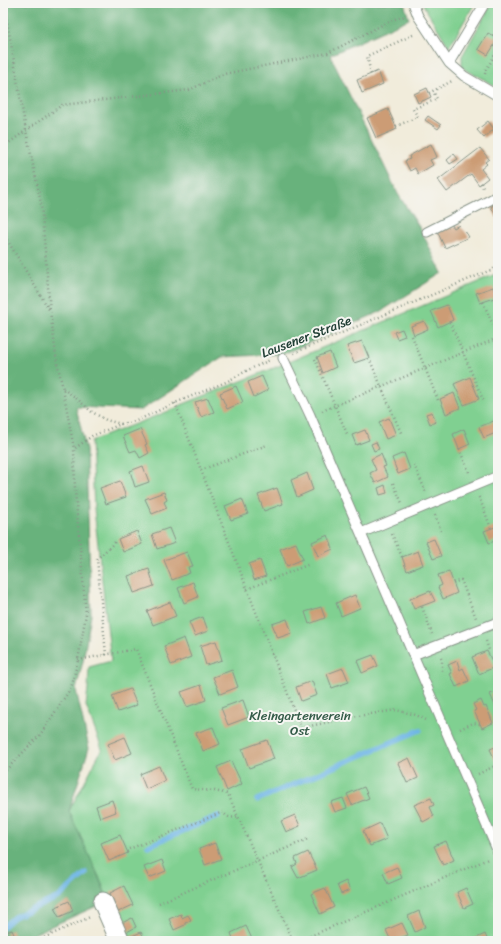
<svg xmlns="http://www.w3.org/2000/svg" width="501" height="944" font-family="Sriracha,sans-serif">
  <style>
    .green { fill: #80d091; stroke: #508662 }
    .forest { fill: #68b27b; stroke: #447858 }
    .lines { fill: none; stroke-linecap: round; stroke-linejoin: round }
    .stream { stroke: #6eb6e6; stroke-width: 5.5 }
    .building { fill: #cc9c74 }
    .lane-casing { stroke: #889488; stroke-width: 11 }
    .street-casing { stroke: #889488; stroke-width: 21 }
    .path { stroke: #889488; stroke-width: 2.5; stroke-dasharray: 1 3; stroke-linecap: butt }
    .lane { stroke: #fff; stroke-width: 9 }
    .street { stroke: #fff; stroke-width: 19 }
    .labels { text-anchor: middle; stroke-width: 4; stroke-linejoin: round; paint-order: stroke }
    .street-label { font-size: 13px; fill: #1f3d34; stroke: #f6f6f2 }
    .park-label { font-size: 13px; fill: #325a47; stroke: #f6f6f2 }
  </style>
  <rect width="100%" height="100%" fill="#f6f6f2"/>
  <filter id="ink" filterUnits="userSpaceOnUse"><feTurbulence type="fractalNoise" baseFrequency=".025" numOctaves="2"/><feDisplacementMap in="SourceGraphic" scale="8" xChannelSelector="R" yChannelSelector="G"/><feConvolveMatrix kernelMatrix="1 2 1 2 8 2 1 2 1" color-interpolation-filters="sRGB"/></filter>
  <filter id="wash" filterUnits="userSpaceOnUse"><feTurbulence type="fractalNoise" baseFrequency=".012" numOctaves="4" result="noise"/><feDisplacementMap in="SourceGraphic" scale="16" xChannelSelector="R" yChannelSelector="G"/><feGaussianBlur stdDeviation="0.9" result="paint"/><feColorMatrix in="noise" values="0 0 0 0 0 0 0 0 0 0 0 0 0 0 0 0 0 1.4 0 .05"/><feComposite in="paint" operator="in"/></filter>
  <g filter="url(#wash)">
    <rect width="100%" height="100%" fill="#f1ecdb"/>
    <path class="green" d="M422,3H475L449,47Z
      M492,3H498V89L485,80L462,68V56Z
      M498,274V941H127L108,901L101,881L80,837L69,811L102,749L86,706L88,688L89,667L111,661L94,509L91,441L174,409L181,405L274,368Z"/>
    <path class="forest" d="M3,3H404L409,19L330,55L398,194L421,230L442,273L380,312L283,354L222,357L141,410L76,407L86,450L91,615L83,661L76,690L89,748L69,811C82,841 97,870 108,901L18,941H3Z"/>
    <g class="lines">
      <path class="stream" d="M257,800L420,730
        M148,846L218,816
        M3,927L14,917L59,897L86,873"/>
    </g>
    <g id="blocks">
      <path class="building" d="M488,33L498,39L488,55L478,49Z
        M378,71L383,84L362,93L357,80Z
        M427,88L431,97L418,103L414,94Z
        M388,109L397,129L376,138L367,118Z
        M428,116L441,125L438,129L425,120Z
        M488,121L494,129L484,138L477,130Z
        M431,144L437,157L430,160L433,165L418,174L415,168L410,171L405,161L410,159L409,156Z
        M480,148L489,159L485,162L487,164L481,169L488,178L479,185L471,174L447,192L438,180Z
        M454,154L458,159L450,164L447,160Z
        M498,202V219L491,207Z
        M451,224L454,228L459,225L465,231L469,237L445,248L437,231Z
        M493,287L497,297L480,303L476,293Z
        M447,305L453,320L438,327L431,311Z
        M424,321L428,329L414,335L411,326Z
        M402,329L405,336L397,339L394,332Z
        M362,341L369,358L354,363L347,346Z
        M330,352L336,367L323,373L317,357Z
        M262,376L268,390L254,397L248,382Z
        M470,377L479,399L464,405L454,384Z
        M236,386L243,402L227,409L220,393Z
        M454,393L460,408L446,414L440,399Z
        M208,398L214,412L201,417L195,402Z
        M432,412L436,422L430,424L426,414Z
        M389,418L396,435L386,439L379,422Z
        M496,420L498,424V432L484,438L479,427Z
        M140,429L147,444L145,445L149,453L140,458L136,450L130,452L123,436Z
        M464,429L470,444L459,449L453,434Z
        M365,430L369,440L356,445L352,435Z
        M376,442L379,449L374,451L371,444Z
        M404,453L410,469L398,474L392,458Z
        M381,454L386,466L383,467L388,477L375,483L370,473L376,470L371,459Z
        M143,466L149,482L135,487L130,471Z
        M307,473L313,490L297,497L291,480Z
        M120,481L126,497L106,504L100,488Z
        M385,485L387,493L380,495L378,488Z
        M277,488L283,504L264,511L258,495Z
        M164,492L167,500L164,502L167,508L152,514L145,499Z
        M242,499L248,514L231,520L225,506Z
        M498,526V540L489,543L484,531Z
        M169,528L175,543L157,549L152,534Z
        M137,531L142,544L123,552L118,539Z
        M328,535L333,549L318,556L312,542Z
        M434,539L441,556L433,559L426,542Z
        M296,543L303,559L287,566L280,549Z
        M418,551L423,565L407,571L402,557Z
        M187,552L193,566L188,567L190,573L172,580L164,560Z
        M260,560L266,576L254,580L249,564Z
        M149,569L154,586L134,593L128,576Z
        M449,571L457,593L443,599L438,587L442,585L438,575Z
        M193,582L198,597L184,603L178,588Z
        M430,591L435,601L414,609L410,599Z
        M355,595L360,608L341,616L336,603Z
        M170,602L176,616L153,625L147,611Z
        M321,607L325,618L309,624L305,612Z
        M203,617L208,631L195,636L189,622Z
        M287,619L292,633L278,638L272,624Z
        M184,638L191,657L171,665L164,646Z
        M216,641L222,660L206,665L200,646Z
        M487,651L495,667L479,674L472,657Z
        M373,655L378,666L362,673L357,661Z
        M457,661L460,670L463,668L469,681L456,687L450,674L452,673L448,665Z
        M343,668L349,682L332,688L327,674Z
        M232,670L238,687L220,694L213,677Z
        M312,681L317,695L301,701L296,687Z
        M201,685L206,700L187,707L181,692Z
        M130,689L137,705L118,712L112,696Z
        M498,691V712L490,694Z
        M243,700L249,717L228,725L221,708Z
        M481,700L484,707L486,706L493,723L482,728L474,711L476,710L473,704Z
        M213,727L220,744L203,751L196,733Z
        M125,737L132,753L115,760L108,744Z
        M267,740L274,759L249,768L242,749Z
        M498,746V767L490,749Z
        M409,758L418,778L407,783L398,763Z
        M231,761L242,784L227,791L217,767Z
        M159,766L165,781L146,789L140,774Z
        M364,787L369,798L352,805L347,794Z
        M343,798L347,808L335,812L331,802Z
        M431,798L434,805L430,807L434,816L423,822L414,805Z
        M112,800L116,812L100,818L96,806Z
        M295,815L300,826L286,832L281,821Z
        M380,823L387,839L370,846L363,831Z
        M120,835L128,853L109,861L101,843Z
        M446,841L454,860L443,865L434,846Z
        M215,843L221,859L205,865L199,849Z
        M308,852L317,870L298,878L292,867L297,864L295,858Z
        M162,860L166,871L149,878L144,867Z
        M397,867L402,878L388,884L383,873Z
        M346,881L350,890L341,894L337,885Z
        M124,886L133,905L118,912L110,893Z
        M325,888L334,907L320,914L311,894Z
        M466,888L473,904L464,908L457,892Z
        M69,901L73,911L59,917L54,908Z
        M419,911L425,927L415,932L408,916Z
        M181,914L182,918L188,915L191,920L185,923V925L174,930L169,919Z
        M132,918L136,927L127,932L122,923Z
        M402,923L408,935L394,941H391L386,930Z
        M246,926L253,941H234L231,933Z
        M12,930L17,941H10L6,932Z
        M141,932L146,941H129L128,938Z
        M485,934L488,941H470Z"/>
    </g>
  </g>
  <g filter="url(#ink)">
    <use href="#blocks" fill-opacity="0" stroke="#889488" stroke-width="1"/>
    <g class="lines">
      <g class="lane-casing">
        <path id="lane" d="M413,3L418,16L449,63L464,76L498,96
          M449,63L485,3
          M427,232L490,200L498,195
          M283,358L310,415L498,852
          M361,533L498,476
          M413,655L498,622"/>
      </g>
      <g class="street-casing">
        <path id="street" d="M103,902L120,941"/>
      </g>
      <path class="path" d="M4,3L26,131L41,203L50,311
        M494,46L498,49
        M371,74L367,56L415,34
        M485,74L486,70L498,50
        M429,93L452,81
        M396,126L418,117L413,109L437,99L433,91
        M3,147L62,105L189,90L224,74L328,53L392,20L405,16
        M481,183L484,190
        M3,233L50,311L57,362L63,389L74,449
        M483,302L498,337
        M450,322L484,402
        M412,336L438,400
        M294,353L498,267
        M369,358L402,435
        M315,359L348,436
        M63,389L75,397L92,412L106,420L121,424
        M175,403L301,728L352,717L396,710L416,715L426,720
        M322,411L498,338
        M497,435L498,438
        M459,449L470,474
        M414,465L426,492
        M201,470L267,445
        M393,483L402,503
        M479,497L491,528
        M435,515L441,531
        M392,534L402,557
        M453,583L461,580L476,618
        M247,589L310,564
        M422,607L432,634
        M486,641L489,650L487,651
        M106,655L97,559L115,542
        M441,658L442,660V672
        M78,660L136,649L192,789L215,791L228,794L293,941
        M460,729L473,723L480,724
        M3,773L40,735L71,688L78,660L86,614L75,491L74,449L92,436L121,424L136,421L175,403L226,382L248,370L270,360
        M478,774L497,765
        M129,849L223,812C227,817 230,819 237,816
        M159,903L308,839
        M37,941L90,917
        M299,941L488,859"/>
      <use href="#lane" class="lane"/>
      <use href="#street" class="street"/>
    </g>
  </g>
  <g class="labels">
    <g class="street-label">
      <text transform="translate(306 336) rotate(-21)" y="5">Lausener Straße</text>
    </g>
    <g class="park-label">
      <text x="300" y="720">Kleingartenverein<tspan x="300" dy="15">Ost</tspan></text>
    </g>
  </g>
  <rect width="501" height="944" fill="none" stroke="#f6f6f2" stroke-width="16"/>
</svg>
